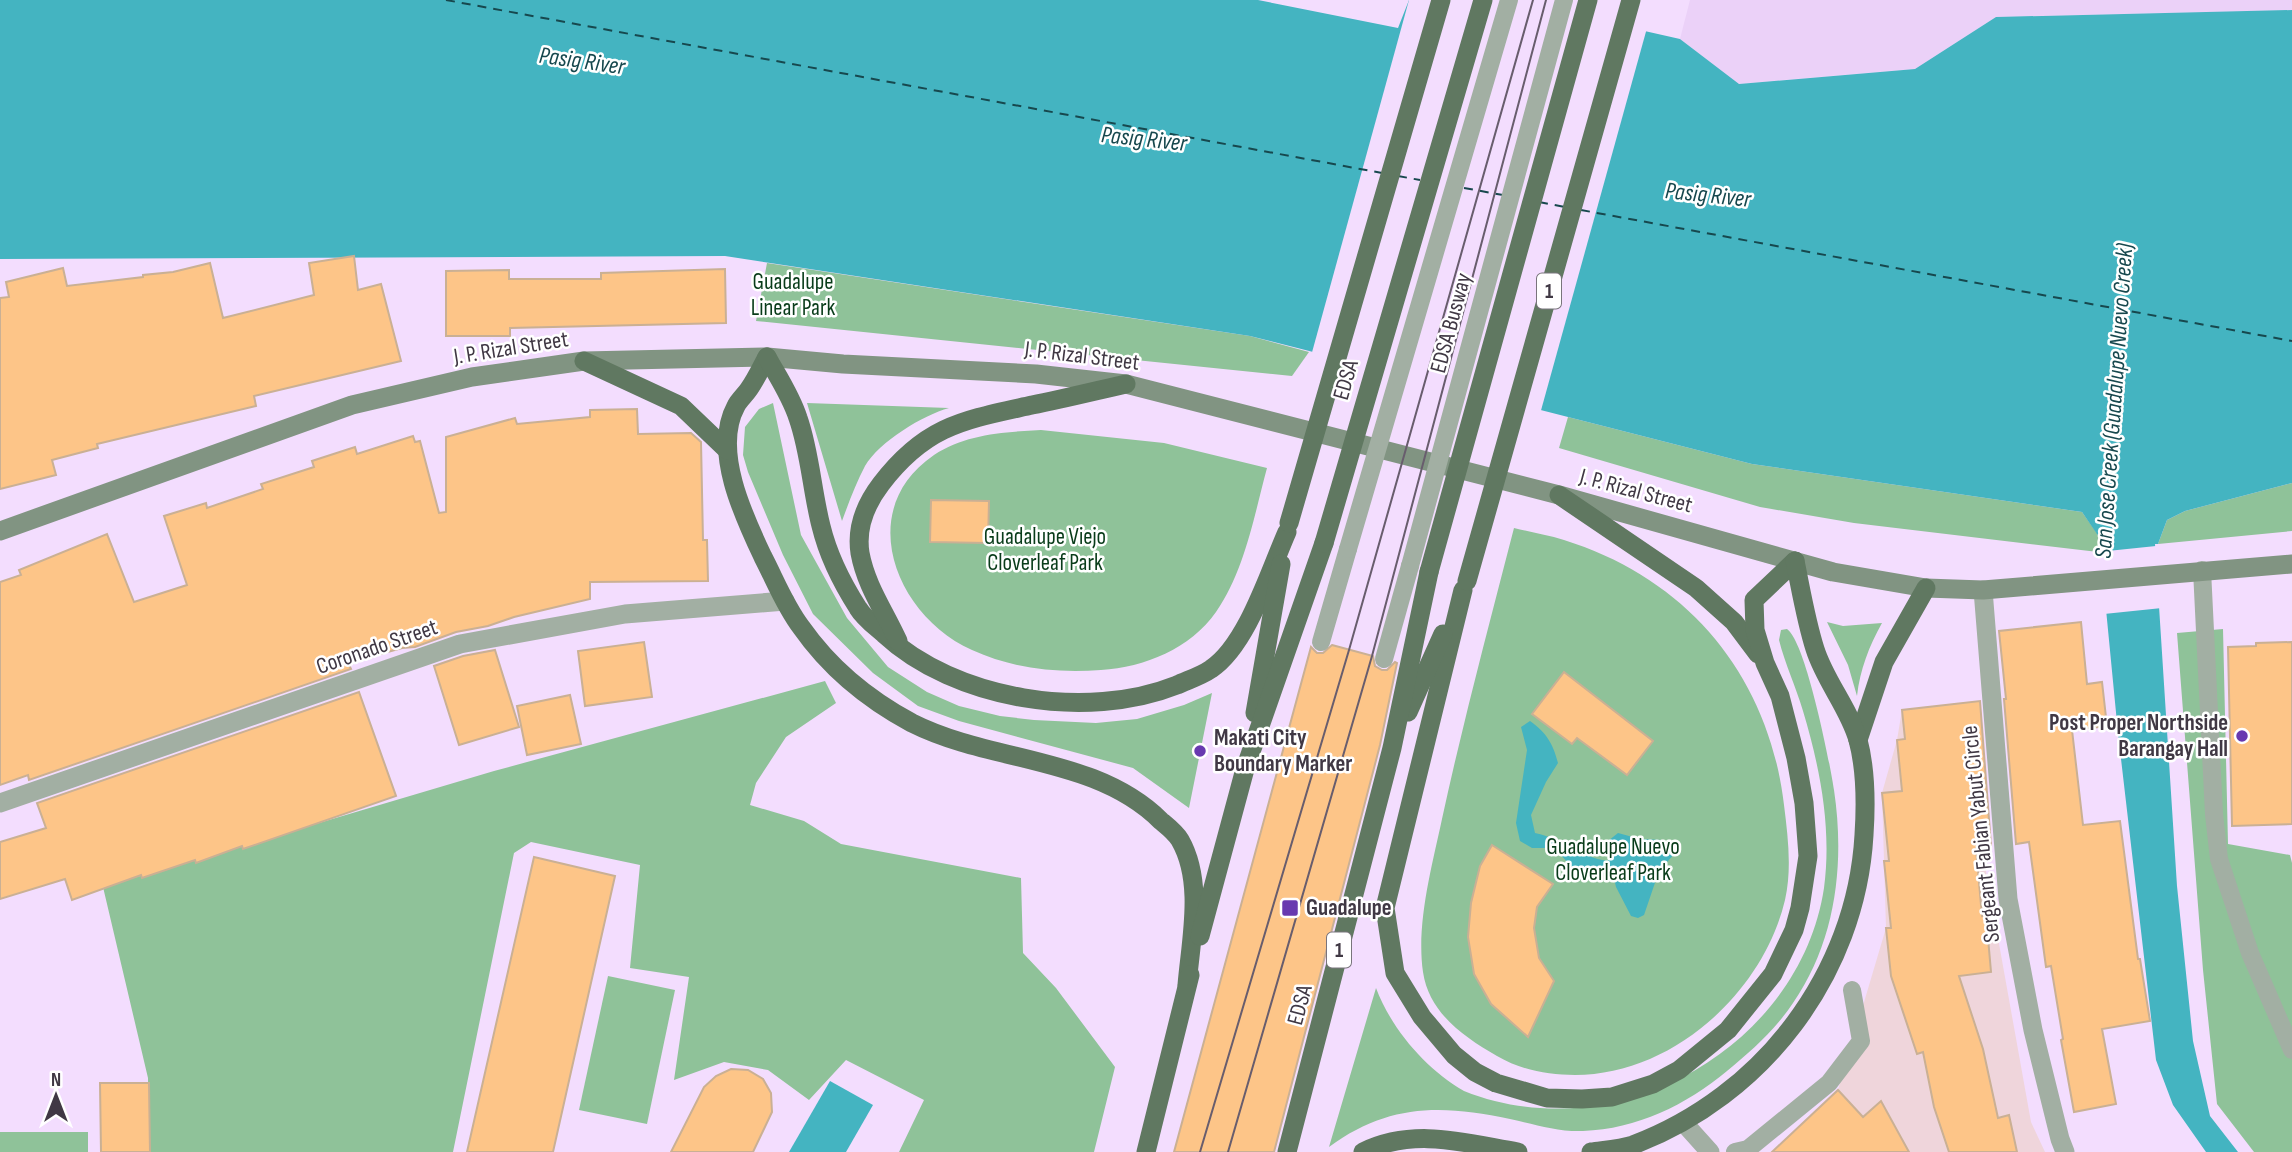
<svg xmlns="http://www.w3.org/2000/svg" width="2292" height="1152" font-family="'Sofia Sans Condensed',sans-serif">
  <style>
    .commercial { fill: #efd5db }
    .built { fill: #ebd1f8 }
    .green { fill: #8fc299 }
    .water { fill: #44b4c1 }
    .pier { fill: #f3ddfe }
    .lines { fill: none; stroke-linecap: round; stroke-linejoin: round }
    .ferry { stroke: #17484e; stroke-width: 2; stroke-dasharray: 9 7; stroke-linecap: butt }
    .building { fill: #fdc588; stroke: #cab094; stroke-width: 2 }
    .service { stroke: #a2afa3; stroke-width: 18 }
    .minor { stroke: #a2afa3; stroke-width: 19 }
    .tertiary { stroke: #a2afa3; stroke-width: 19 }
    .secondary { stroke: #819482; stroke-width: 19 }
    .trunk { stroke: #607861; stroke-width: 19 }
    .tram { stroke: #685d6d; stroke-width: 2 }
    .service-bridge { stroke: #a2afa3; stroke-width: 18 }
    .trunk-bridge { stroke: #607861; stroke-width: 19 }
    .poi-dot { fill: #6839b0; stroke: #fff; stroke-width: 2.5 }
    .labels { text-anchor: middle; dominant-baseline: central; stroke-width: 5; stroke-linejoin: round; paint-order: stroke }
    .shield { fill: #fff; stroke: #79747c; stroke-width: 2 }
    .shield-label { font-size: 21px; font-weight: bold; fill: #403844 }
    .park-label { font-size: 23px; fill: #093c1a; stroke: #fff }
    .street-label { font-size: 23px; fill: #403844; stroke: #fff }
    .poi-label { font-size: 23px; font-weight: bold; fill: #403844; stroke: #fff; text-anchor: start }
    .water-label { font-size: 24px; font-style: italic; fill: #17484e; stroke: #fff }
  </style>
  <rect width="100%" height="100%" fill="#f3ddfe"/>
  <polygon class="commercial" points="1956,704 2031,1122 2045,1152 1772,1152 1838,1090 1886,928 1882,793 1897,740 1902,710"/>
  <polygon class="built" points="1690,0 2292,0 2292,10 1996,17 1915,69 1738,84 1680,39"/>
  <g class="green">
    <polygon points="767,263 1250,336 1309,352 1292,376 756,321"/>
    <polygon points="773,403 801,535 847,618 888,667 927,692 959,706 1000,716 1034,720 1096,723 1137,719 1184,705 1212,693 1189,808 1133,768 959,721 918,706 873,673 813,614 783,555 748,472 743,455 745,427 759,409"/>
    <path d="M807 403 949 408C923 415 879 442 865 466 856 483 849 502 842 521Z"/>
    <polygon points="1568,417 1752,464 2082,512 2099,536 2098,552 1854,523 1760,507 1559,448"/>
    <path d="M1041 430 1164 443 1267 468C1254 516 1245 570 1216 612 1190 649 1145 667 1101 670 1056 673 1014 669 972 650 896 616 853 510 934 455 965 434 1004 432 1041 430Z"/>
    <polygon points="2292,483 2292,531 2158,544 2167,520 2185,511"/>
    <path d="M1514 528C1530 532 1547 535 1564 540 1689 579 1769 677 1784 805 1788 837 1792 869 1785 900 1763 993 1672 1075 1575 1075 1548 1075 1521 1070 1497 1056 1464 1037 1429 1013 1423 972 1416 924 1432 866 1442 819 1463 722 1489 625 1514 528Z"/>
    <path d="M1827 622 1843 626 1882 623C1869 646 1860 670 1857 696L1848 665Z"/>
    <path d="M1787 629C1806 642 1830 763 1834 790 1845 863 1836 941 1793 1003 1775 1030 1751 1051 1727 1071 1686 1105 1637 1129 1583 1131 1558 1132 1534 1124 1510 1119 1441 1104 1387 1104 1329 1147L1376 988C1392 1030 1426 1069 1464 1091 1616 1152 1800 1047 1824 888 1832 828 1820 768 1803 711 1796 687 1785 664 1779 640L1781 630Z"/>
    <polygon points="2223,629 2228,844 2290,855 2292,863 2292,1152 2254,1152 2217,1104 2203,970 2177,633"/>
    <polygon points="825,681 836,703 786,737 756,783 750,805 804,821 841,844 1021,878 1023,953 1056,988 1115,1067 1094,1152 899,1152 924,1100 846,1060 809,1100 768,1070 724,1062 674,1080 689,977 630,968 640,865 531,842 514,853 453,1152 149,1152 148,1078 103,887 494,771"/>
    <polygon points="608,976 675,990 647,1124 579,1110"/>
    <rect x="0" y="1132" width="88" height="20"/>
  </g>
  <g class="water">
    <polygon points="0,0 1258,0 1398,28 1409,0 1507,0 1680,39 1739,84 1915,69 1996,17 2292,10 2292,483 2185,511 2167,520 2158,544 2155,544 2177,886 2193,1041 2210,1116 2238,1152 2206,1152 2173,1105 2156,1060 2118,733 2099,537 2082,512 1752,464 1250,336 725,256 0,259"/>
    <path d="M1530 721C1547 733 1553 744 1558 763L1546 782 1531 815 1535 833C1564 839 1579 857 1608 861V841L1618 833 1640 839 1662 840 1676 852 1659 871 1644 915 1638 918 1631 916 1616 887 1613 874C1579 873 1577 875 1555 848H1532L1520 841 1516 823 1527 750 1521 727Z"/>
    <polygon points="830,1081 873,1105 846,1152 789,1152"/>
  </g>
  <g class="pier">
    <polygon points="1409,0 1523,0 1647,28 1540,414 1311,356"/>
    <polygon points="2156,546 2162,608 2104,614 2098,552"/>
  </g>
  <g class="lines">
    <g class="ferry">
      <polyline points="446,0 1382,173"/>
      <polyline points="1398,176 1420,180"/>
      <polyline points="1464,188 1503,195"/>
      <polyline points="1539,202 1565,207"/>
      <polyline points="1581,210 2292,341"/>
    </g>
  </g>
  <g class="building">
    <polygon points="354,256 358,290 381,284 401,361 254,396 256,406 97,444 98,448 52,460 56,475 0,489 0,298 9,297 6,282 63,268 67,286 143,277 143,275 173,272 210,263 223,318 314,295 309,263"/>
    <polygon points="725,269 726,323 510,328 510,336 446,336 446,271 509,270 509,279 601,279 601,273"/>
    <polygon points="637,409 638,434 691,433 701,442 703,540 707,540 708,581 590,582 590,599 514,617 488,626 456,632 415,647 402,648 348,663 351,669 29,780 28,775 0,785 0,582 21,575 19,570 107,534 134,602 187,585 164,516 206,503 207,508 263,489 261,484 314,467 312,461 355,447 357,454 413,436 415,442 420,441 439,513 446,512 446,437 515,418 517,424 590,417 590,410"/>
    <polygon points="931,500 989,501 988,543 930,542"/>
    <polygon points="2081,622 2087,684 2102,682 2107,726 2072,730 2083,825 2120,821 2138,959 2140,959 2150,1021 2102,1029 2116,1104 2074,1112 2061,1040 2063,1039 2051,966 2046,967 2029,842 2016,844 2004,699 2006,699 1999,631"/>
    <polygon points="644,642 652,697 585,706 578,651"/>
    <polygon points="2292,642 2292,824 2232,826 2228,647 2256,646 2256,643"/>
    <polygon points="1332,645 1373,656 1375,666 1382,670 1387,670 1395,662 1397,663 1380,745 1274,1152 1174,1152 1311,647 1317,653 1323,653"/>
    <polygon points="495,650 519,727 459,745 434,666 463,656"/>
    <polygon points="1564,672 1653,741 1627,775 1577,738 1572,744 1532,714"/>
    <polygon points="359,692 396,796 243,849 242,846 196,863 195,860 142,878 141,875 72,900 65,879 0,899 0,842 46,828 37,803"/>
    <polygon points="570,695 581,744 527,755 517,706"/>
    <polygon points="1980,701 1991,846 1976,848 1982,916 1986,915 1991,972 1959,976 1983,1049 1998,1118 2009,1115 2017,1152 1949,1152 1934,1107 1923,1052 1917,1054 1891,976 1886,928 1891,928 1884,861 1889,861 1882,793 1902,791 1897,740 1905,739 1902,710"/>
    <polygon points="1492,845 1553,884 1537,907 1534,928 1539,958 1554,981 1528,1037 1491,1004 1474,974 1468,937 1471,903 1480,866"/>
    <polygon points="534,857 615,876 553,1152 467,1152"/>
    <polygon points="731,1069 748,1070 763,1079 771,1093 772,1112 753,1152 671,1152 704,1087 716,1076"/>
    <polygon points="100,1083 149,1083 150,1152 101,1152"/>
    <polygon points="1838,1090 1863,1117 1881,1101 1909,1152 1772,1152"/>
  </g>
  <g class="lines">
    <g class="service">
      <polyline points="2202,570 2214,814 2219,859 2250,953 2292,1050"/>
      <polyline points="1321,642 1348,549"/>
      <polyline points="1384,659 1410,566"/>
      <polyline points="1735,1152 1748,1149 1829,1083 1861,1041 1852,990"/>
    </g>
    <g class="minor">
      <polyline points="0,803 460,644 625,614 785,601"/>
      <polyline points="1683,1122 1710,1152"/>
    </g>
    <polyline class="tertiary" points="1983,590 2008,899 2033,1030 2060,1139 2065,1152"/>
    <polyline class="secondary" points="0,531 352,405 472,377 584,361 767,357 843,364 1036,374 1126,384 1559,495 1833,572 1926,588 1983,590 2292,564"/>
    <g class="trunk">
      <path d="M767 357C761 368 756 379 749 389 745 395 739 400 736 406 712 450 744 517 763 557 775 580 785 606 801 627 829 667 869 700 912 723 991 763 1096 756 1161 821 1167 826 1175 832 1180 840 1204 882 1191 938 1187 985"/>
      <path d="M767 357C778 377 791 396 798 418 810 452 812 491 821 526 828 555 842 583 858 608 864 618 875 626 884 634 955 700 1087 721 1177 685 1188 680 1201 676 1211 669 1247 645 1269 573 1287 532"/>
      <polyline points="584,361 681,406 727,450"/>
      <polyline points="1559,495 1696,588 1734,622 1758,654"/>
      <polyline points="1463,590 1385,908 1395,973 1422,1017 1454,1055 1475,1072 1496,1083 1547,1098 1582,1099 1612,1097 1653,1084 1679,1070 1728,1030 1773,974 1794,930 1800,908 1808,856 1804,803 1796,758 1780,696 1765,663 1755,630 1754,600 1795,561"/>
      <path d="M898 641C885 612 866 586 860 553 856 527 865 505 881 484 926 425 964 420 1032 405 1063 399 1095 391 1126 384"/>
      <polyline points="1408,712 1443,634"/>
      <polyline points="1255,713 1281,564"/>
      <polyline points="1858,740 1884,662 1926,588"/>
      <polyline points="1200,936 1245,769 1324,543"/>
      <polyline points="1146,1152 1190,975"/>
      <polyline points="1287,1152 1392,748 1429,572"/>
      <path d="M1363 1152C1414 1127 1465 1143 1518 1152"/>
      <path d="M1591 1152C1605 1150 1620 1149 1633 1145 1763 1096 1856 974 1864 835 1866 805 1866 770 1858 740 1849 708 1825 681 1815 649 1806 621 1801 590 1795 561"/>
    </g>
    <g class="tram">
      <polyline points="1200,1152 1349,650 1533,0"/>
      <polyline points="1228,1152 1372,656 1546,0"/>
    </g>
    <g class="service-bridge">
      <polyline points="1348,549 1509,0"/>
      <polyline points="1410,566 1564,0"/>
    </g>
    <g class="trunk-bridge">
      <polyline points="1289,523 1441,0"/>
      <polyline points="1324,543 1483,0"/>
      <polyline points="1429,572 1588,0"/>
      <polyline points="1467,581 1631,0"/>
    </g>
  </g>
  <g class="poi-dot">
    <circle cx="2242" cy="736" r="7"/>
    <circle cx="1200" cy="751" r="7"/>
    <rect x="1281" y="899" width="18" height="18" rx="3.5"/>
  </g>
  <g class="labels">
    <g class="shield">
      <rect x="1537" y="273.5" width="24" height="35" rx="5"/>
      <rect x="1327" y="932.5" width="24" height="35" rx="5"/>
    </g>
    <g class="shield-label">
      <text x="1549" y="291">1</text>
      <text x="1339" y="950">1</text>
    </g>
    <g class="park-label">
      <text x="793" y="282">Guadalupe<tspan x="793" dy="26">Linear Park</tspan></text>
      <text x="1045" y="537">Guadalupe Viejo<tspan x="1045" dy="26">Cloverleaf Park</tspan></text>
      <text x="1613" y="847">Guadalupe Nuevo<tspan x="1613" dy="26">Cloverleaf Park</tspan></text>
    </g>
    <g class="street-label">
      <text transform="translate(1451 323) rotate(-75)">EDSA Busway</text>
      <text transform="translate(511 348) rotate(-9)">J. P. Rizal Street</text>
      <text transform="translate(1082 356) rotate(7)">J. P. Rizal Street</text>
      <text transform="translate(1346 380) rotate(-74)">EDSA</text>
      <text transform="translate(1636 491) rotate(15)">J. P. Rizal Street</text>
      <text transform="translate(377 647) rotate(-19)">Coronado Street</text>
      <text transform="translate(1981 834) rotate(-96)">Sergeant Fabian Yabut Circle</text>
      <text transform="translate(1300 1005) rotate(-75)">EDSA</text>
    </g>
    <g class="poi-label">
      <text x="2228" y="723" text-anchor="end">Post Proper Northside<tspan x="2228" dy="26">Barangay Hall</tspan></text>
      <text x="1214" y="738">Makati City<tspan x="1214" dy="26">Boundary Marker</tspan></text>
      <text x="1306" y="908">Guadalupe</text>
    </g>
    <g class="water-label">
      <text transform="translate(582 61) rotate(8)">Pasig River</text>
      <text transform="translate(1144 139) rotate(6)">Pasig River</text>
      <text transform="translate(1708 195) rotate(6)">Pasig River</text>
      <text transform="translate(2114 401) rotate(-86)">San Jose Creek (Guadalupe Nuevo Creek)</text>
    </g>
  </g>
  <g transform="translate(56 1096)" stroke="#ffffff" stroke-width="5" paint-order="stroke">
  <path d="M0-5L12 26L0 18L-12 26Z" fill="#403844"/>
  <text y="-10" font-size="19" font-weight="bold" text-anchor="middle" fill="#403844">N</text>
  </g>
</svg>
